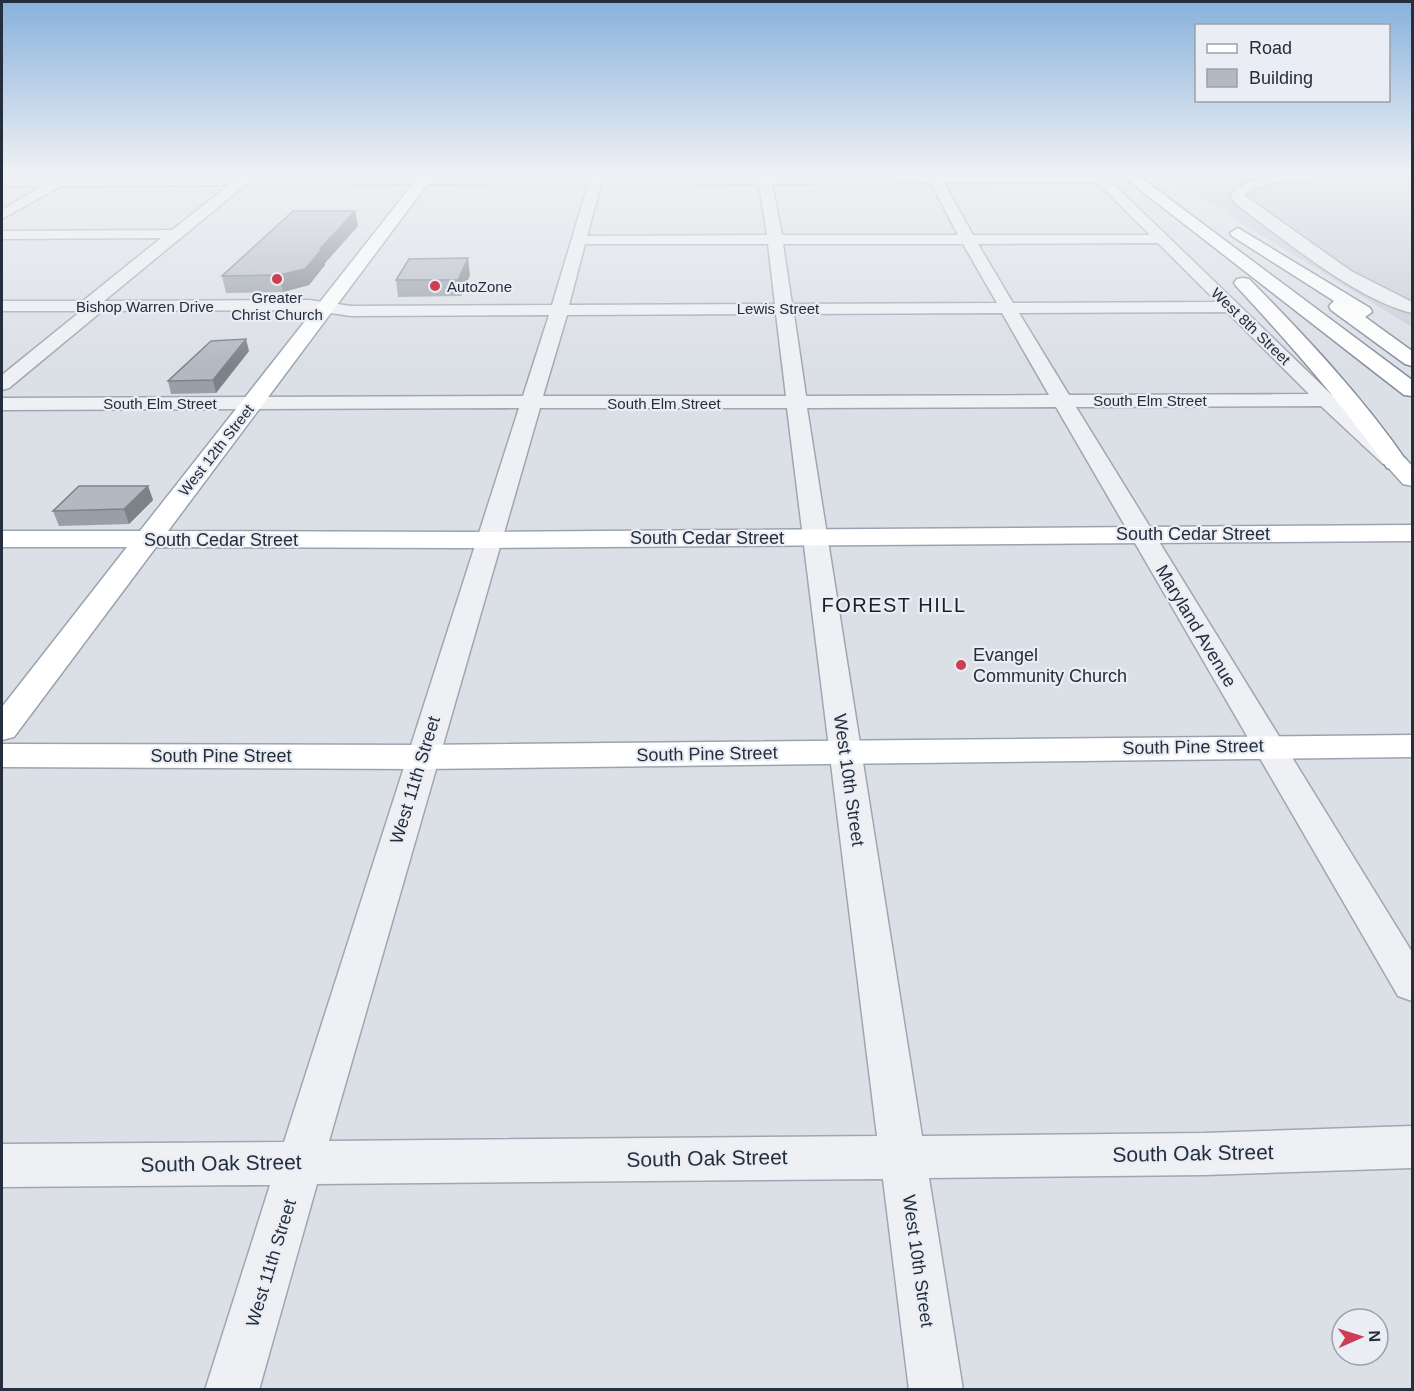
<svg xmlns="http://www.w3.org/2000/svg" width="1414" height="1391" font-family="Helvetica,sans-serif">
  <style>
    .built { fill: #c9ced8 }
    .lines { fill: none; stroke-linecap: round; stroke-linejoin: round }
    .minor-casing { stroke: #a1a6b0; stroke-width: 3 }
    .major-casing { stroke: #9aa4b1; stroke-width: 3 }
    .highway-casing { stroke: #838d9c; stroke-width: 3 }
    .minor { fill: #eef0f4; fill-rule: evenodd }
    .major { fill: #fff; fill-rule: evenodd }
    .highway { fill: #fff; fill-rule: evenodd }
    .wall { fill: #999fa8 }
    .shaded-wall { fill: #7d8288 }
    .building { fill: #b2b9c3; stroke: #7d8288; stroke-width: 1.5 }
    .poi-dot { fill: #ce3d53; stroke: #eaeef4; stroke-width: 2 }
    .labels { text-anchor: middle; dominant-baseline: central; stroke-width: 4.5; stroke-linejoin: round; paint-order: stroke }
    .far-poi-label { font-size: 15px; fill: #252e3c; stroke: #eaeef4; text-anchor: start }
    .far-street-label { font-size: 15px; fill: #252e3c; stroke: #eaeef4 }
    .street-label { font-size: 18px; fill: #252e3c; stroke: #eaeef4 }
    .poi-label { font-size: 18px; fill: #252e3c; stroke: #eaeef4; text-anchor: start }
    .neighbourhood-label { font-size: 20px; letter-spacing: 1.5px; fill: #181f2c; stroke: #eaeef4 }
    .near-street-label { font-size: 21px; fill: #252e3c; stroke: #eaeef4 }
  </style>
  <rect width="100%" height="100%" fill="#dbdfe6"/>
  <polygon class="built" points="1162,171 1412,171 1412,327 1232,217"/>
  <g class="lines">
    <defs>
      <g id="minor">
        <path d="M592 171H604L603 177 758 176 757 171H769L770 176 927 175 925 171H937L939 175 1089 174 1087 171H1100L1333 396 1399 454 1402 459 1399 464H1383L1321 406 1076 407 1412 952V1001L1398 996 1056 407 807 408 922 1136 1204 1133 1412 1126V1168L1204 1175 929 1178 963 1390H909L883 1179 317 1184 259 1390H205L270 1185 2 1187V1144L284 1142 519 408 2 410V398L523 396 549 315 351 316 309 310 102 311 9 388 2 390V375L81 311H2V301H83L161 238 2 239V231L172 230 229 185 61 186 2 219V210L42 186H2V178L238 177 245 174 251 177H590ZM1097 182 1150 235H973L944 183ZM931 183 958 235H782L772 184ZM418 184 588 185 552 305 351 306 309 300 104 301 245 185ZM759 184 767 235 587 236 601 185ZM1158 243 1217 302 1013 303 978 244ZM585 244H768L775 304 569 305ZM783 244H963L997 303 792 304ZM1227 312 1309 394 1069 395 1019 313ZM1002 313 1049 395 806 396 794 314ZM776 314 786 396H543L567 315ZM540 408H787L877 1136 329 1141Z"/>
        <path d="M1412 171V176C1373 181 1270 170 1244 195L1351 271 1412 302V313C1355 299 1285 240 1237 205L1230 195C1256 163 1372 171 1412 171Z"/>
      </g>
      <g id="major">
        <polygon points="423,171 437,171 168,531 463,532 1412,525 1412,541 463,548 156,547 14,737 2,740 2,707 127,547 2,547 2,531 140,531"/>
        <polygon points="1396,456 1405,458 1412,466 1412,486 1403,484 1384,463 1387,458"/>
        <polygon points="1412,735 1412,757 421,769 2,767 2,744 421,745"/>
      </g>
      <g id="highway">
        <polygon points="1116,171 1132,171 1412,380 1412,396 1404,395"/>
        <polygon points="1238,228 1370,308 1372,312 1365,317 1412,351 1412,366 1405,364 1331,310 1329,306 1334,301 1232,236 1230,233"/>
        <path d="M1243 278 1249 279C1306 337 1362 396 1408 463L1405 468 1396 470 1387 468C1342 403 1291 345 1237 287L1234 283 1237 279Z"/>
      </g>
    </defs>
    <use href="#minor" class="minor-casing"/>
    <use href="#major" class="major-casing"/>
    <use href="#highway" class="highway-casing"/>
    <use href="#minor" class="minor"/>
    <use href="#major" class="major"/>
    <use href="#highway" class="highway"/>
  </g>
  <g class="wall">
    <polygon points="355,211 358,226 325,263 325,265 309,285 283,292 226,293 222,276"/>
    <polygon points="470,275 461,296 398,297 396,280"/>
    <polygon points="249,351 216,393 171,394 168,381"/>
    <polygon points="148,486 153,500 129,524 59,526 53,511"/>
  </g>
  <g class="shaded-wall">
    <polygon points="355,211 358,226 325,263 325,265 309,285 283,292 279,275 320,249"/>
    <polygon points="468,258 470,275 461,296 458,280"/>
    <polygon points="246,339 249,351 216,393 213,380"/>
    <polygon points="148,486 153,500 129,524 124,509"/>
  </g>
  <g class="building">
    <polygon points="293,211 355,211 320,249 322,249 305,269 279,275 222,276"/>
    <polygon points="468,258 458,280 396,280 409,259"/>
    <polygon points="246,339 213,380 168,381 211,341"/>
    <polygon points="79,486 148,486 124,509 53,511"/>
  </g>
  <linearGradient id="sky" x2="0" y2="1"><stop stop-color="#87b1db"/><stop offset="0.47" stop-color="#eff1f4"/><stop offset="1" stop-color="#eff1f4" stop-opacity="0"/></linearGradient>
  <rect width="1414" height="366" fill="url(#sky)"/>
  <g class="poi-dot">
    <circle cx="277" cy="279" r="6"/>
    <circle cx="435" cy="286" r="6"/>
    <circle cx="961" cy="665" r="6"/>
  </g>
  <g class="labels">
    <g class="far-poi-label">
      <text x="447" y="286">AutoZone</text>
      <text x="277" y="297" text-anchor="middle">Greater<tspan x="277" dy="17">Christ Church</tspan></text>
    </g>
    <g class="far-street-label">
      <text x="145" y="306">Bishop Warren Drive</text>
      <text x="778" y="308">Lewis Street</text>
      <text transform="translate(1251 326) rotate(44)">West 8th Street</text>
      <text x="1150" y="400">South Elm Street</text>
      <text x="160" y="403">South Elm Street</text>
      <text x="664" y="403">South Elm Street</text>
      <text transform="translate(216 450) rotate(-52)">West 12th Street</text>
    </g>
    <g class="street-label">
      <text x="1193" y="534">South Cedar Street</text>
      <text x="707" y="538">South Cedar Street</text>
      <text x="221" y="540">South Cedar Street</text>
      <text transform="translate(1196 626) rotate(59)">Maryland Avenue</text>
      <text transform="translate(1193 747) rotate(-1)">South Pine Street</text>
      <text transform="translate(707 754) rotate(-1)">South Pine Street</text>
      <text x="221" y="756">South Pine Street</text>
      <text transform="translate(415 780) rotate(-73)">West 11th Street</text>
      <text transform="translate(849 780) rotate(82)">West 10th Street</text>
      <text transform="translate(918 1261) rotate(82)">West 10th Street</text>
      <text transform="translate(271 1263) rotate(-73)">West 11th Street</text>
    </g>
    <g class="poi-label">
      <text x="973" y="655">Evangel<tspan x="973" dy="21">Community Church</tspan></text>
    </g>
    <g class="neighbourhood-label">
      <text x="894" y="605">FOREST HILL</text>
    </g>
    <g class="near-street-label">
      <text transform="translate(1193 1153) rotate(-1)">South Oak Street</text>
      <text transform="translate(707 1158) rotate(-1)">South Oak Street</text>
      <text transform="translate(221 1163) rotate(-1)">South Oak Street</text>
    </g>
  </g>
  <rect width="1414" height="1391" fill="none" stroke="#252e3c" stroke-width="6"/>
  <rect x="1195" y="24" width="195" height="78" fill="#eaeef4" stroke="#9ba1aa" stroke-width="1.5"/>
  <rect x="1207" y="44" width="30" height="9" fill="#ffffff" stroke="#9ba1aa" stroke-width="1.5"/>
  <text x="1249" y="54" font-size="18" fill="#252e3c">Road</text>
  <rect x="1207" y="69" width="30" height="18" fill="#b2b9c3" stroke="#9ba1aa" stroke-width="1.5"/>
  <text x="1249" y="84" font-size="18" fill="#252e3c">Building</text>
  <g transform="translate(1360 1337) rotate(87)"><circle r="28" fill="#eaeef4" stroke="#9ba1aa" stroke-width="1.5"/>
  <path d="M0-4.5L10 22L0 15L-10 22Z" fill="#ce3d53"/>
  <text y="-9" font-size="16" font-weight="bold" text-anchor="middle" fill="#252e3c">N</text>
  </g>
</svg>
